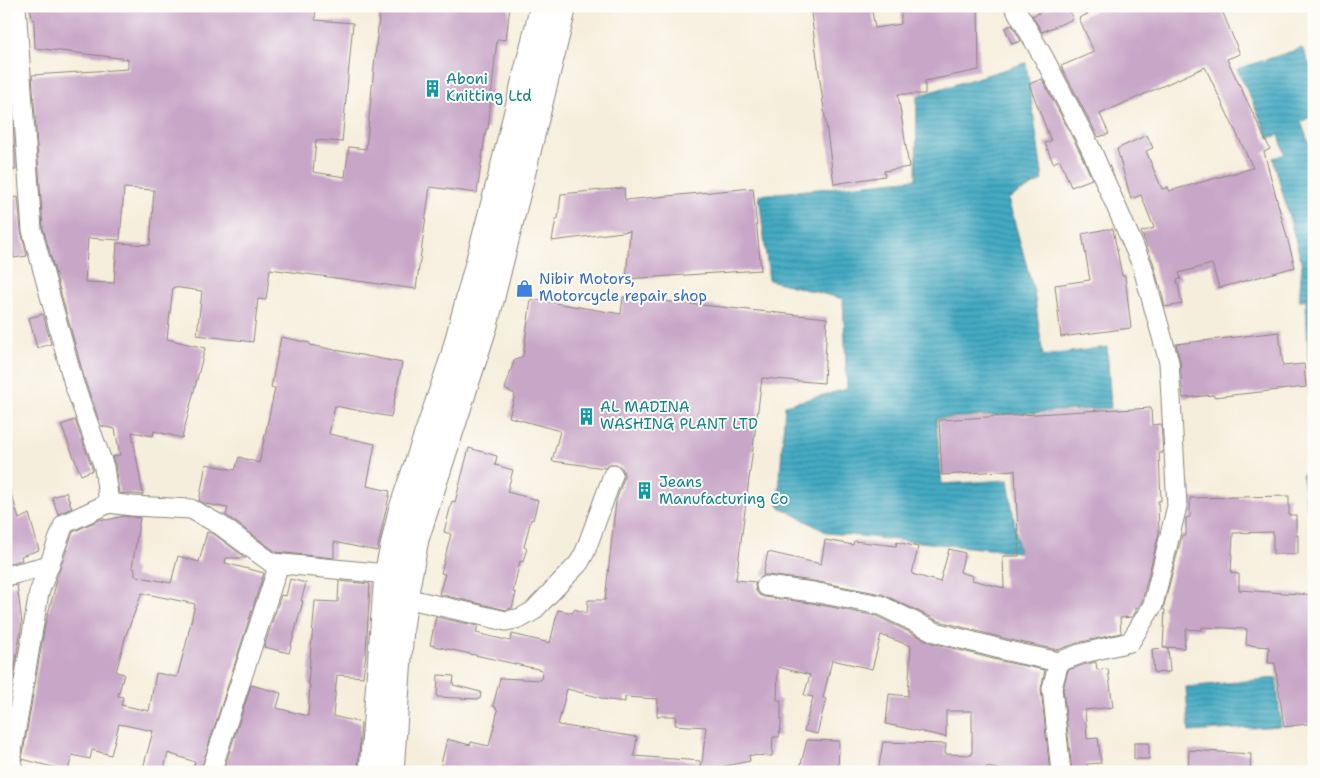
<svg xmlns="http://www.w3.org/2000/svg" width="1320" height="778" font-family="'Shantell Sans',sans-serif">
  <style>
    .water { fill: url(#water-rules); stroke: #306370 }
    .building { fill: #c8a6c7; fill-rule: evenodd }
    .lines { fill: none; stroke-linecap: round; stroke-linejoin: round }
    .minor-casing { stroke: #89857c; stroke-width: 21 }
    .major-casing { stroke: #89857c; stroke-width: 27 }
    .minor { stroke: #fff; stroke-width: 19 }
    .major { stroke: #fff; stroke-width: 25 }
    .labels { text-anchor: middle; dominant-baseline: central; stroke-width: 4; stroke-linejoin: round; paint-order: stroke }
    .culture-label { font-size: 15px; fill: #0d838f; stroke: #fdfcf7; text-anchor: start }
    .shop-label { font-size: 15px; fill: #366cbe; stroke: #fdfcf7; text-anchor: start }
  </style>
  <defs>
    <pattern id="water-rules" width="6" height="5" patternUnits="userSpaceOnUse" patternTransform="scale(1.25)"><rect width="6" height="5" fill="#44aac3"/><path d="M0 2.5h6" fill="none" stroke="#388a9e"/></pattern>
  </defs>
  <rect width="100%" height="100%" fill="#fdfcf7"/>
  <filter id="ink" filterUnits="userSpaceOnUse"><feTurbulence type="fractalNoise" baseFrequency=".02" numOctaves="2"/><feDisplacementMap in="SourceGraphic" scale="10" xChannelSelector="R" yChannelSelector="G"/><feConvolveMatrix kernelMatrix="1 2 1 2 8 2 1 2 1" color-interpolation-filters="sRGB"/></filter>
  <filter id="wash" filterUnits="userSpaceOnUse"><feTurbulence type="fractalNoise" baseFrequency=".0096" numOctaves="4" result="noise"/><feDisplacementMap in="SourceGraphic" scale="20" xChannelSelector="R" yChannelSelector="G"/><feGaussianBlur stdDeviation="1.12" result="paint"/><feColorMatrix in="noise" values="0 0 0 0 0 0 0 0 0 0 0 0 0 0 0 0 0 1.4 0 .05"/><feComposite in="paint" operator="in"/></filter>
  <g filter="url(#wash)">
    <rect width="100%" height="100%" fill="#f6eedc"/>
    <g class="water">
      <polygon points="1302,48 1314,74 1314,115 1301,122 1314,157 1314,418 1310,419 1306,299 1299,301 1302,264 1273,158 1285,154 1279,135 1269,138 1237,69"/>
      <polygon points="1026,63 1043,180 1008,199 1034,292 1043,356 1107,347 1111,408 936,419 942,484 1008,480 1019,552 828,533 778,506 785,405 847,389 843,299 769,280 759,195 916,179 917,96"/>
      <polygon points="1314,472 1314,508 1307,509 1302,474"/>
      <polygon points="1276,678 1281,726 1189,732 1186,687"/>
    </g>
    <g id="blocks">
      <g class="building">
        <path d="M30 6H316L315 20 353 23 342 142 316 140 313 172 345 177 349 147 366 149 380 6H510L506 40 497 39 488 129H486L477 193 430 187 416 289 270 269 266 300 258 299 253 342 197 335 202 291 173 287 167 339 205 348 182 438 154 431 153 436 132 432 143 495 119 493 115 465 112 457 120 455 115 429 101 426 85 381 43 228 32 75 128 69V59L35 48 34 20 32 19ZM124 188 154 190 150 245 117 243 114 283 85 282 88 238 120 240Z"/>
        <polygon points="810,6 871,6 875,28 901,24 901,6 978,6 979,70 925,81 925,94 898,94 909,167 884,171 885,176 834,184"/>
        <polygon points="1054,6 1068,6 1073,19 1042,32 1032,16"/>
        <polygon points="1105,6 1220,6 1240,54 1227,59 1270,149 1264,152 1295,267 1219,288 1212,264 1179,273 1181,279 1177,280 1182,304 1165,307 1160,285 1159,285 1153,262 1141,232 1154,228 1141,195 1131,199 1117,149 1147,135 1153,148 1146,151 1162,189 1168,187 1169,191 1253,168 1205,67 1100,114 1109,134 1098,137 1061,66 1094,52 1079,18"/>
        <polygon points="1012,25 1021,41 1012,44 1005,28"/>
        <polygon points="6,76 10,76 16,170 6,170"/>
        <polygon points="1042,79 1080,152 1092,179 1071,187 1060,160 1053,163 1045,143 1051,141 1029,84"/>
        <polygon points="624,188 625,200 753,188 761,270 626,279 630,231 552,241 556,219 558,219 561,194"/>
        <polygon points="18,197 21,231 27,256 14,258 6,199"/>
        <polygon points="1107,229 1113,229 1122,276 1125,276 1131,328 1061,337 1055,285 1090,280 1082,234"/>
        <polygon points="623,297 827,318 824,383 762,378 736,580 756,582 755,585 756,591 759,595 764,597 811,603 876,616 932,643 1005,662 1045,670 1041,689 1050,772 1014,772 986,767 985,772 878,772 883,742 946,744 945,754 972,755 972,711 946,711 946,737 886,724 889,694 908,696 911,646 881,635 872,669 832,660 823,698 826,699 817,734 804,731 813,697 804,695 810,675 778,667 777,700 781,700 781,725 779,737 773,737 772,756 749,755 750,761 701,771 706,727 675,725 676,716 657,716 658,699 625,697 625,702 602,699 602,698 567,689 558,725 637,737 634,756 700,761 700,772 439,772 447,739 470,745 471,742 489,746 498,710 496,709 496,707 493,706 500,678 541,680 542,670 430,645 436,617 478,626 476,633 510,641 512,634 550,643 558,610 573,613 574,609 587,613 588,600 605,600 616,501 624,478 624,474 622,468 616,464 611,464 605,468 552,461 560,431 509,417 515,394 505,389 514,361 523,356 531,299 621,314"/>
        <polygon points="43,314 51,344 37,348 29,318"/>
        <polygon points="1279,332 1283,366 1304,364 1306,387 1214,397 1213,395 1183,398 1180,361 1176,344"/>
        <polygon points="281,337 310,343 310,345 402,363 391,417 335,406 329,434 375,444 367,486 390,491 377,551 334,542 334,558 276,552 226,515 228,508 206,504 199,501 206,464 235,470 239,457 259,463 275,388 271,387"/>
        <polygon points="1151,408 1152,425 1161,424 1163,453 1159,453 1161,501 1158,501 1159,533 1142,601 1138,608 1136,608 1136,611 1132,617 1120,618 1121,633 1077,643 1058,650 1011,640 939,621 882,594 814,581 767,575 763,575 768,552 821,564 825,540 853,545 854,541 896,546 897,542 918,547 912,574 940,582 949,549 965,553 960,572 973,576 972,580 1004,588 1003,556 1019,556 1015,470 942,475 939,420 1118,409 1118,410"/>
        <polygon points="75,420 93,470 81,475 61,425"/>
        <polygon points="469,448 497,456 495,465 513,470 507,492 538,500 533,520 531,519 524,547 527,548 523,562 520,561 513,592 516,593 512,608 506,610 439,594 445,574 441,573 451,534 444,532 452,501 455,502"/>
        <polygon points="6,490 10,490 19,519 29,514 39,550 21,556 22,560 6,564"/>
        <polygon points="66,492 72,508 58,514 52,497"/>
        <polygon points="1289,496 1289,515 1296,515 1296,535 1298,535 1298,554 1273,554 1273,532 1233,533 1231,573 1239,574 1239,590 1314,595 1314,622 1312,622 1314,723 1284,727 1275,663 1268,663 1269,647 1246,645 1247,629 1202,627 1202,630 1186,629 1184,648 1163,647 1165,610 1163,609 1182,535 1186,535 1186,518 1190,517 1190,498"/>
        <path d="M124 516 140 518 132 567 135 569V576L171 583 178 556 199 562 207 532 214 534 246 558H226L225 563 264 573 200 772H192L195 762 168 753 163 772H142L153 731 119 724 111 755 92 750 90 759 72 755 68 771 22 759 45 625 57 580H56L73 532 101 519 107 520ZM142 593 195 604 186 644 177 677 156 673 149 711 121 705 123 697 118 696 124 674 116 672 126 635Z"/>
        <polygon points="290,579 306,583 301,601 303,601 289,653 264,647 281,595 286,596"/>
        <polygon points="339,581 370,584 366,653 363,677 337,675 333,716 361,723 358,772 283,772 267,768 266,772 223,772 251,685 281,693 277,708 308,716 310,684 308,684 315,601 338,602"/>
        <polygon points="17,585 22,623 6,719 6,587"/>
        <polygon points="1168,648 1170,672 1154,673 1152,649"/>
        <polygon points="1096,662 1097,670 1108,669 1113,707 1085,710 1087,739 1098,738 1101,763 1087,764 1087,772 1072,772 1063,689 1068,670 1083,665"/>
        <polygon points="438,675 454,676 453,685 481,692 480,699 437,697"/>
        <polygon points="807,740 839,741 838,772 799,772"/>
        <rect x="1134" y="743" width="15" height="16"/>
        <polygon points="1189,750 1251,754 1250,772 1188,768"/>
      </g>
    </g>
  </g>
  <g filter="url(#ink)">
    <use href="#blocks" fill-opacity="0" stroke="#89857c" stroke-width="1"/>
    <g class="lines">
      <defs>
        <g id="minor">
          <polyline points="1014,6 1045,60 1090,147 1142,265 1169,362 1177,506 1153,605 1130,642 1080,654 1059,662 1052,688 1061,772"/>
          <polyline points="109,503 132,506 191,509 220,525 272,563 387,574"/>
          <polyline points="6,576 50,565"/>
          <polyline points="766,586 813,592 880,605 935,632 1008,651 1059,662"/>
          <polyline points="405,598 506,621 521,618 533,611 579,563 585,552 613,475"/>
          <polyline points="13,772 11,758 39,593 64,524 109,503 104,467 74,384 32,230 16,6"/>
          <polyline points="211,772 279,564"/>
        </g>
        <g id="major">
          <polyline points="372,772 387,574 401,511 453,358 502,172 543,6"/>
          <polyline points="391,772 401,628 405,598 416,539 485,325 564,6"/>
        </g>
      </defs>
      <use href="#minor" class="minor-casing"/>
      <use href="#major" class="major-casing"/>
      <use href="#minor" class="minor"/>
      <use href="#major" class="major"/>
    </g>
  </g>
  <defs>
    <symbol id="building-bare" viewBox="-9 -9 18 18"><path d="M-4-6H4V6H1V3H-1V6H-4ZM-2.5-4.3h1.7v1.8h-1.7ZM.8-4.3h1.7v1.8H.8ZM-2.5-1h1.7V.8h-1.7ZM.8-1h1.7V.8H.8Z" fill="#0f9aa8" stroke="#fdfcf7" stroke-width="2.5" paint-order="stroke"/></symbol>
    <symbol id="shop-bare" viewBox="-9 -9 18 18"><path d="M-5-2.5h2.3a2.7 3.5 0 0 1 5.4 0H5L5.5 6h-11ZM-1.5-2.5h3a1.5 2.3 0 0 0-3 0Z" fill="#3f7fe0" stroke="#fdfcf7" stroke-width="2.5" paint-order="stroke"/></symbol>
  </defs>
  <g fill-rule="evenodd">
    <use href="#building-bare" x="420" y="76" width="25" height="25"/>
    <use href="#shop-bare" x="512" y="276" width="25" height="25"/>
    <use href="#building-bare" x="574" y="404" width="25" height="25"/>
    <use href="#building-bare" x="632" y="478" width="25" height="25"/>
  </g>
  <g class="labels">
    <g class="culture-label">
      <text x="446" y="79">Aboni<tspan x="446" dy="17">Knitting Ltd</tspan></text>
      <text x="600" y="407">AL MADINA<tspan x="600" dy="17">WASHING PLANT LTD</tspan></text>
      <text x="659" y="482">Jeans<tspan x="659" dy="17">Manufacturing Co</tspan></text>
    </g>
    <g class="shop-label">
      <text x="539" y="279">Nibir Motors,<tspan x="539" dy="17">Motorcycle repair shop</tspan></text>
    </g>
  </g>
  <rect width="1320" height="778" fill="none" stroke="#fdfcf7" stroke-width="25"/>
</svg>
